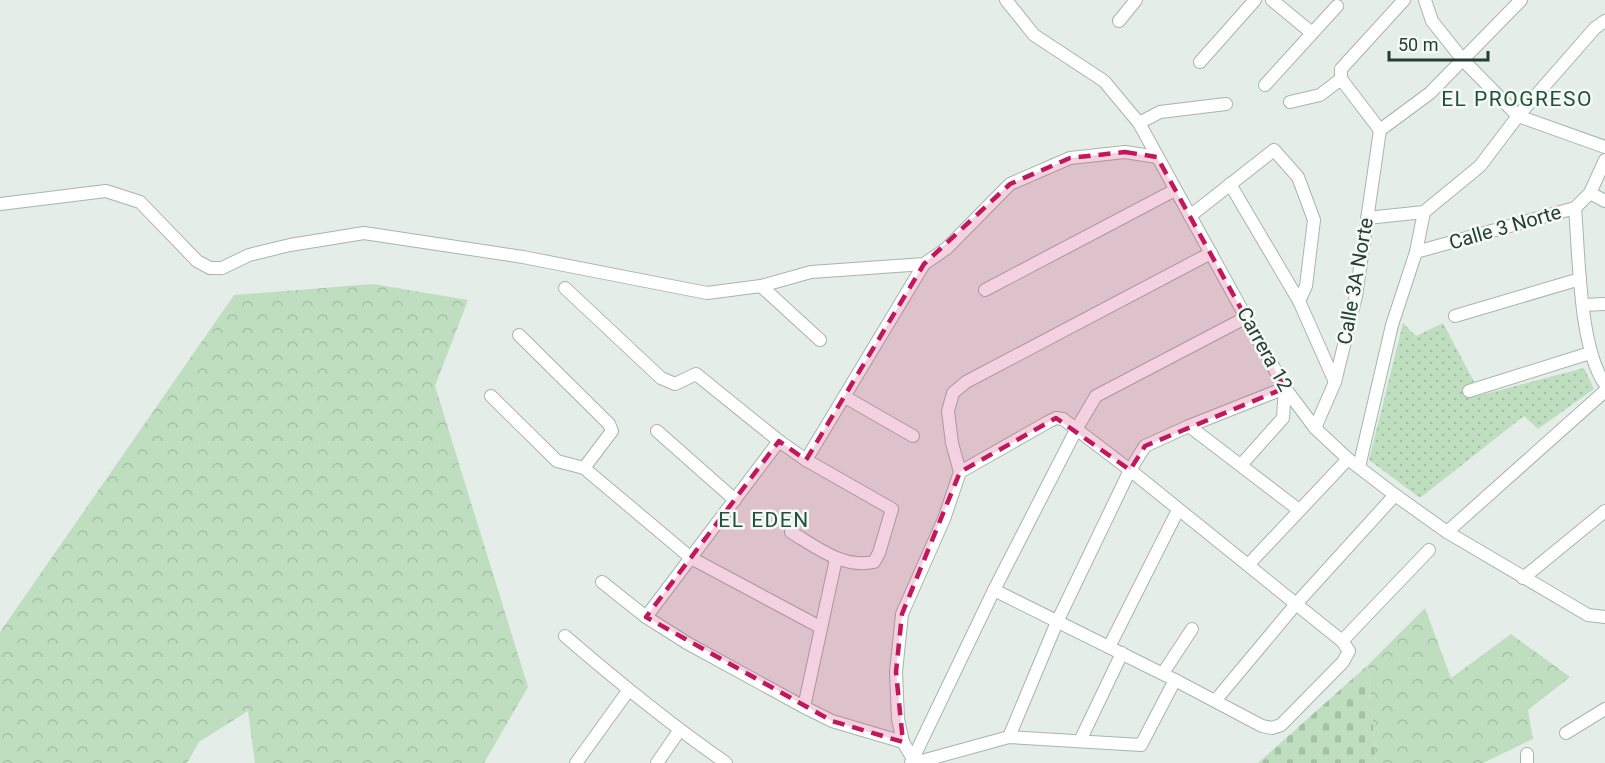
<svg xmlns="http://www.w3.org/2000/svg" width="1605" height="763" font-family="Roboto,sans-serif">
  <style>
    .grass { fill: url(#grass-dots) }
    .forest { fill: url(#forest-crowns) }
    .cemetery { fill: url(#cemetery-stones) }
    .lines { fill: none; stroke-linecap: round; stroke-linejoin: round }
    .minor-casing { stroke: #a7b5ae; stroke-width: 14 }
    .minor { stroke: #fff; stroke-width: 12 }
    .marked { fill: #c2185b; fill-opacity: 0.2; stroke: #c2185b; stroke-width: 4.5; stroke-dasharray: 12 8; stroke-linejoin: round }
    .labels { text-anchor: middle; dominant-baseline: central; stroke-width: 5; stroke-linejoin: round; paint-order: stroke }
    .street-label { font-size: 20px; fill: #243f32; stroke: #f5faf7 }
    .neighbourhood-label { font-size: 21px; letter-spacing: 1.5px; fill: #21513a; stroke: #f5faf7 }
  </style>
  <defs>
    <pattern id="grass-dots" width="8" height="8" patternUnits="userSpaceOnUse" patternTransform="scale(1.5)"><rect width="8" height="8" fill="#bfdec0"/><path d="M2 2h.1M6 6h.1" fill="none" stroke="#a4c0a5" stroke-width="1.8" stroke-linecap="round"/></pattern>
    <pattern id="forest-crowns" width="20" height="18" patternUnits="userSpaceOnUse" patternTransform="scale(1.5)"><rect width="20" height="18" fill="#bfdec0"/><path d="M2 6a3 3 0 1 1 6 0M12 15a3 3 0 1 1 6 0" fill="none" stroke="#a4c0a5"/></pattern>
    <pattern id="cemetery-stones" width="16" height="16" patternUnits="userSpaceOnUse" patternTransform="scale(1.5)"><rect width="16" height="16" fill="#bfdec0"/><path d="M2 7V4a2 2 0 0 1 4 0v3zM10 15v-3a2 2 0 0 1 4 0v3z" fill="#a4c0a5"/></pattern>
  </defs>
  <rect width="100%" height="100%" fill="#e5ede8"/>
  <polygon class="grass" points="1403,323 1416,336 1443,323 1481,395 1584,368 1594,389 1538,429 1524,416 1420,498 1369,460"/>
  <g class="forest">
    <polygon points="373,284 468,300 435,386 528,687 484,763 255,763 248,711 199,742 187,763 0,763 0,632 234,295"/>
    <polygon points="1425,608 1451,678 1511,634 1570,677 1528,710 1533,739 1483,763 1376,763 1368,665"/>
  </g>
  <polygon class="cemetery" points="1368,665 1376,763 1258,763"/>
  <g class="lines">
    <defs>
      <g id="minor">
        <polyline points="1006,0 1034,35 1104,81 1139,123 1285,388 1315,428 1348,459 1395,495 1447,532 1588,615 1605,617"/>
        <polyline points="1272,0 1312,33"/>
        <polyline points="1425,0 1432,21 1463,60 1518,116 1605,147"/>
        <polyline points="1119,21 1136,0"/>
        <polyline points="1200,62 1255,0"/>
        <polyline points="1341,79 1341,69 1404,0"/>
        <polyline points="1341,79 1380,130"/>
        <polyline points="1265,85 1337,6"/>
        <polyline points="1290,102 1320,95 1341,79"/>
        <polyline points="1139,123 1160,112 1226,104"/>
        <polyline points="1380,130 1430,93 1521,0"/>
        <polyline points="1230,184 1299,301 1335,382"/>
        <polyline points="1590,193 1605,201"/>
        <polyline points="0,204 106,191 140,202 197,261 210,268 222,268 249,255 290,245 364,233 523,257 707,293 761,286 811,272 924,264 947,248 1010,184 1070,158 1125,152 1157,157"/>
        <path d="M1575 208C1579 254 1579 348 1605 384"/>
        <polyline points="1190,216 1274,150 1298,177 1314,220 1306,286 1299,301"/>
        <polyline points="1367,218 1424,212 1480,166 1518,116 1595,28 1605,21"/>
        <polyline points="1416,252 1575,208 1590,193 1605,160"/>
        <polyline points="761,286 820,340"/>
        <path d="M565 288 661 378 675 384 696 374 779 441 806 460 892 509 879 553 874 562C843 569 816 547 791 532"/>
        <polyline points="985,290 1175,190"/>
        <polyline points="1583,305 1605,304"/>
        <polyline points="1455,316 1580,279"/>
        <polyline points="519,335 609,424 612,431 584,468"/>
        <polyline points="1469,391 1590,353"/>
        <polyline points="491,396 557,461 584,468 691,558 820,627"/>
        <polyline points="845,397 913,436"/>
        <polyline points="1189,426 1299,510"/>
        <polyline points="1315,428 1335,382 1356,296 1380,130"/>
        <polyline points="657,431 735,500"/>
        <polyline points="806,460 924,264"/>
        <polyline points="1359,467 1392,325 1416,252 1424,212"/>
        <polyline points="960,472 1048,422 1056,418 1063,419 1130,470 1342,641 1349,651 1343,662 1281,725 1272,728 1262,726 1175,680 994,590"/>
        <polyline points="1447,532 1605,391"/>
        <polyline points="1248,565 1348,459"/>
        <polyline points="1523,578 1605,511"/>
        <polyline points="602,582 646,617 687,643 804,707 832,721 903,742"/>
        <polyline points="646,617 779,441"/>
        <path d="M565 636C617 681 670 724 726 763"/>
        <polyline points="1342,641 1429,550"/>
        <polyline points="1109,647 1178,510"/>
        <polyline points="1163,673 1192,629"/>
        <polyline points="1175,680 1141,745 1009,737 918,762 913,759 903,742 898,719 896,672 902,614 944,519 960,472 952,443 948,411 953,393 966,382 1211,253"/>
        <polyline points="1215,701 1296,604 1395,495"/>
        <polyline points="804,707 836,559"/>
        <polyline points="1566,733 1605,709"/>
        <polyline points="1009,737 1057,622 1130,470 1145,446 1189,426 1285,388 1283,418 1241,465"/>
        <polyline points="1080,741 1122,653"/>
        <polyline points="1527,754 1527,763"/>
        <polyline points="576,763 628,691"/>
        <polyline points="657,763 679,731"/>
        <polyline points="911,763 994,590 1077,428 1096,396 1247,317"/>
      </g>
    </defs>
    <use href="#minor" class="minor-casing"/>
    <use href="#minor" class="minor"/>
  </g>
  <path class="marked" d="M1125 152 1157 157 1285 388 1145 446 1130 470 1056 418 960 472 902 614 896 672 903 742 832 721 646 617 779 441 806 460 924 264 1010 184 1070 158Z"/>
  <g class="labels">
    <g class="street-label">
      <text transform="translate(1505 227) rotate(-16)">Calle 3 Norte</text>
      <text transform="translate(1355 281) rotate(-80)">Calle 3A Norte</text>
      <text transform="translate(1265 349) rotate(61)">Carrera 12</text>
    </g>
    <g class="neighbourhood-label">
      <text x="1517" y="99">EL PROGRESO</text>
      <text x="764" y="520">EL EDEN</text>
    </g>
  </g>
  <path d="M1389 51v9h99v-9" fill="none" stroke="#243f32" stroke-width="3"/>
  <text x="1398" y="51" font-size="18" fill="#243f32" stroke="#f5faf7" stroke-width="4.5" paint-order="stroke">50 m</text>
</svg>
